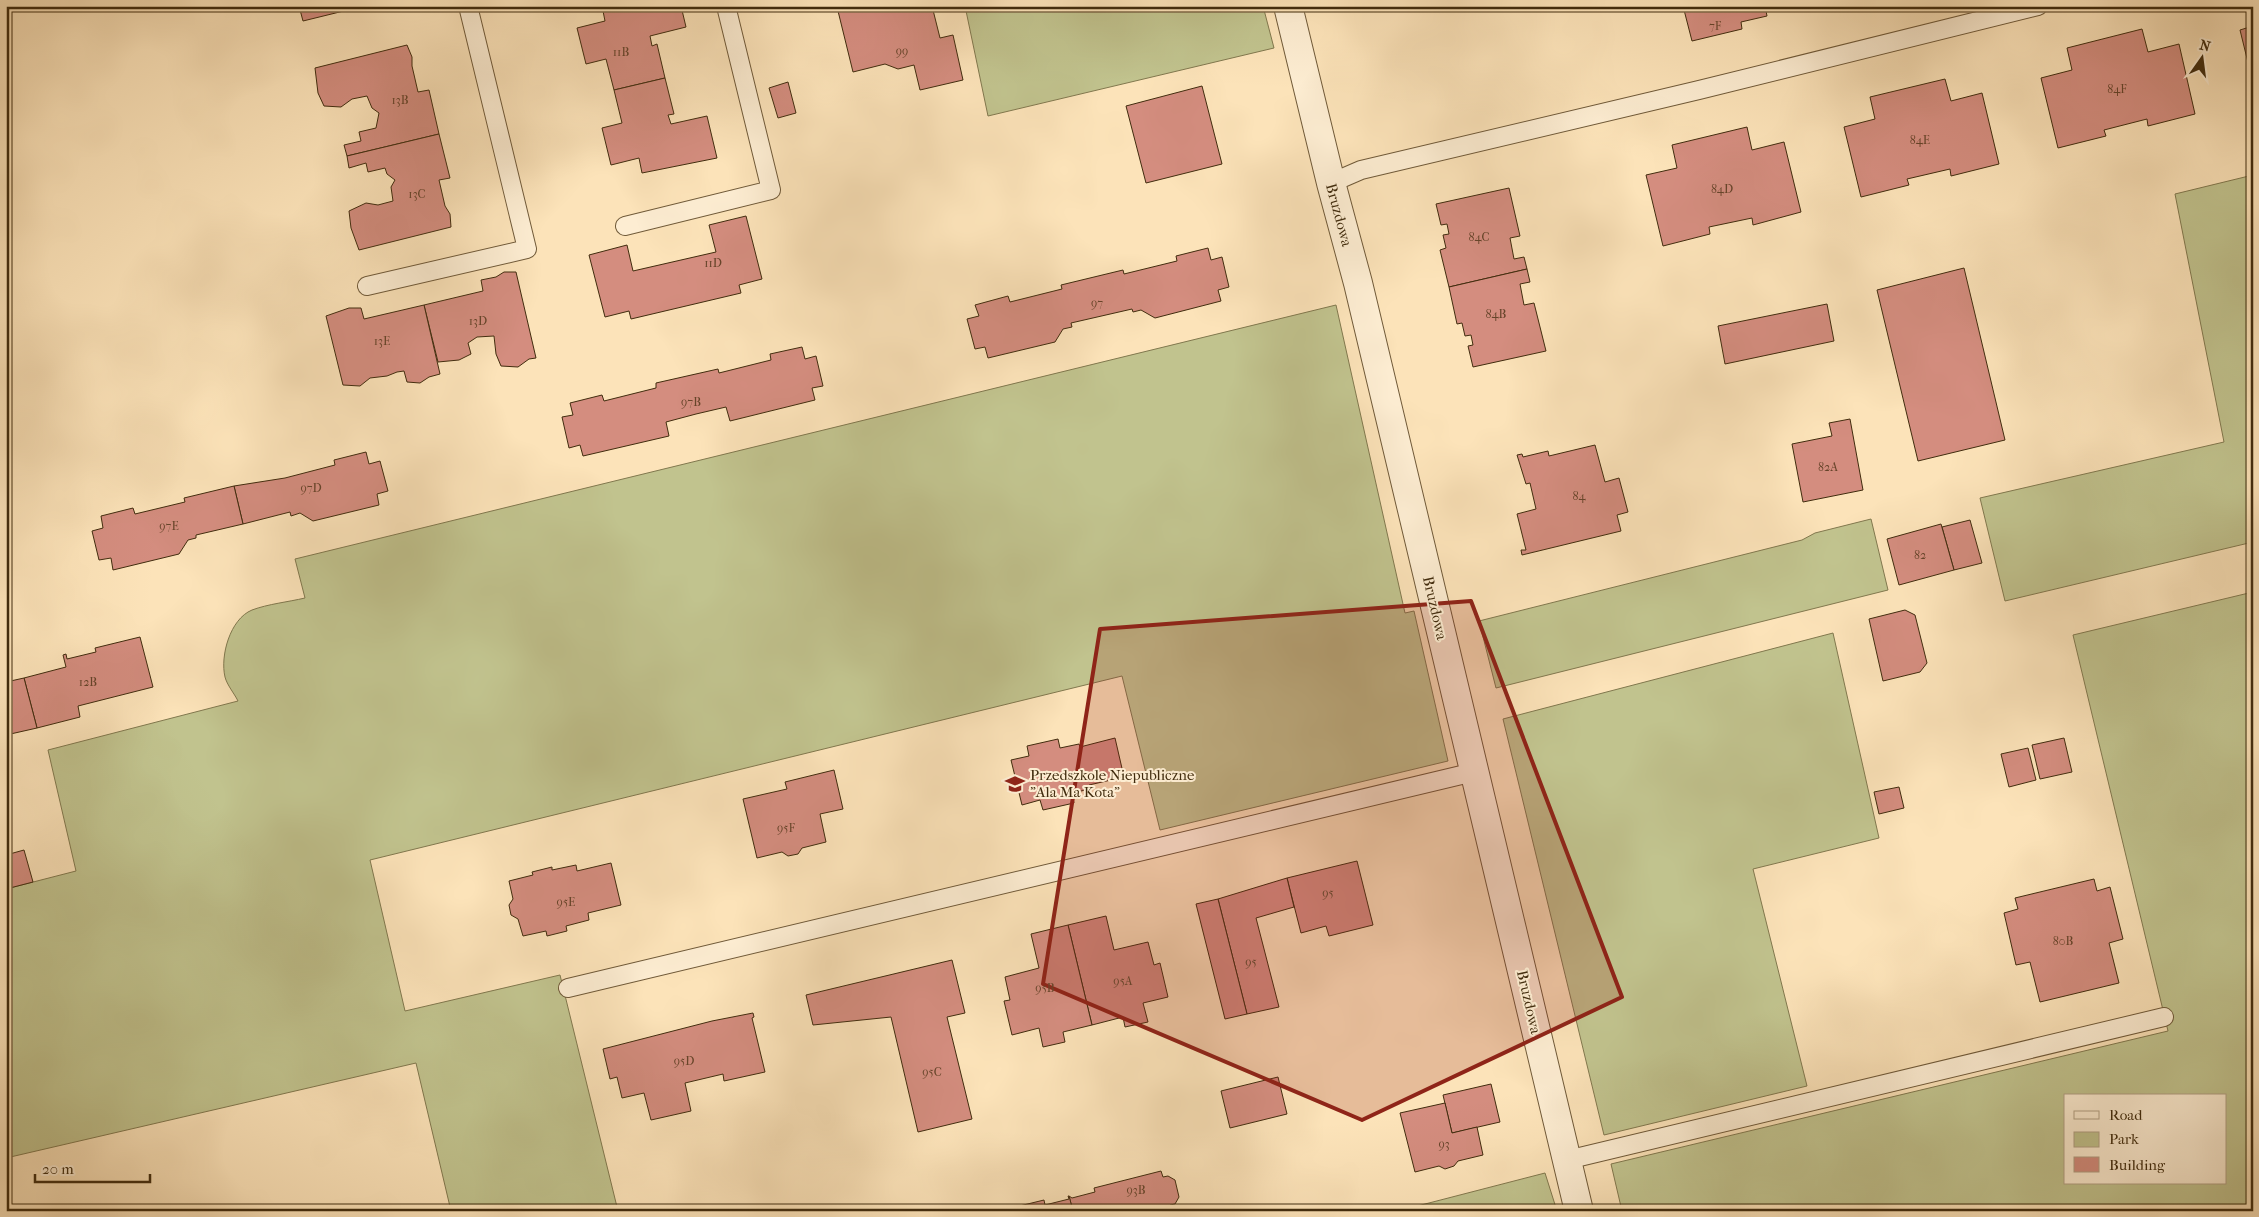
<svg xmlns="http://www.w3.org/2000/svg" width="2259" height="1217" font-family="'IM FELL French Canon',serif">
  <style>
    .green { fill: #c1c38e; stroke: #81784e; fill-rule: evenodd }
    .building { fill: #d48d7f; stroke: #412c0e }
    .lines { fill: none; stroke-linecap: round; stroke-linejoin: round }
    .service-casing { stroke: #705a39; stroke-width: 20 }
    .minor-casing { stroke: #705a39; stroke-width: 30 }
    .service { stroke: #fdedd2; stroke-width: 18 }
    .minor { stroke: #fdedd2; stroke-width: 28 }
    .marked { fill: #8f2418; fill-opacity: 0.2; stroke: #8f2418; stroke-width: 4; stroke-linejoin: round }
    .labels { text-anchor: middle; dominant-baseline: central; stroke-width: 4; stroke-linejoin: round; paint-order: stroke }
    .number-label { font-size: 12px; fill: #66442a }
    .street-label { font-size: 15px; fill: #412c0e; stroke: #fdedd2 }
    .poi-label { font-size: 15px; fill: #412c0e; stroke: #fdedd2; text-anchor: start }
  </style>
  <rect width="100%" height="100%" fill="#fce3b9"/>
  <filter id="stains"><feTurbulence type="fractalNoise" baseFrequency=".004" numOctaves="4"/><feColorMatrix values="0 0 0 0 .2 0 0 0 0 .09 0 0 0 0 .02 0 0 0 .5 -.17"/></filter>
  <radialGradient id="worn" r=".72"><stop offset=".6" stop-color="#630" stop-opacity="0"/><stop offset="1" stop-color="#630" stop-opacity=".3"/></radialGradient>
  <g class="green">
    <polygon points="965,6 1263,6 1274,48 988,116"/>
    <polygon points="2253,175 2253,542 2005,601 1980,498 2224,442 2175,194"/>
    <path d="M1336 305 1405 613 1414 611 1448 761 1160 830 1122 676 370 860 405 1011 560 975 618 1211H451L416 1063 6 1158V889L76 871 48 750 238 701C234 693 227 685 225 677 220 656 230 619 252 610 268 604 288 602 305 598L295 559Z"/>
    <polygon points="1871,519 1888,590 1496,688 1479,621 1802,540 1815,533"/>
    <path d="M2253 592V1211H1622L1611 1164 2168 1031 2073 635ZM2065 1096H2225V1183H2065Z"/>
    <polygon points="1833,633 1879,838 1753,869 1807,1086 1604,1135 1503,719"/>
    <polygon points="1545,1173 1557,1211 1398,1211"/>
  </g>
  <g class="building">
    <polygon points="299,6 364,6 303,21"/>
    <polygon points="602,6 681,6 686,27 650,36 652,46 657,44 665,78 614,90 606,59 586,64 577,28 605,21"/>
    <polygon points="857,6 932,6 940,38 953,35 963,80 920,90 914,65 898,69 885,64 853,72 838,11"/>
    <polygon points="1661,6 1765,6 1767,16 1741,22 1742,29 1692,41 1683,6 1662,11"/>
    <polygon points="2253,26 2253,83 2240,30"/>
    <polygon points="2142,29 2148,52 2179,44 2195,114 2148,126 2147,119 2104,130 2106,136 2058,148 2041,78 2072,70 2067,48"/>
    <polygon points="407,45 412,57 412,66 418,92 429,90 439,134 347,156 344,145 361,141 359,132 376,128 379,113 372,108 367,96 352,99 341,107 324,106 318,93 315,68"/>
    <polygon points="665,78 674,114 668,115 671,124 707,116 717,158 642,173 639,158 611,165 602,128 622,123 614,90"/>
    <polygon points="1945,79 1951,101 1982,93 1999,164 1951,176 1950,169 1907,179 1909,185 1861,197 1844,127 1875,119 1870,97"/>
    <polygon points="788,82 796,113 778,118 769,88"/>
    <polygon points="1202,86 1222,164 1146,183 1126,106"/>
    <polygon points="1747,127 1752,150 1784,142 1801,212 1753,225 1752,218 1709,227 1710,234 1663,246 1646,175 1677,168 1672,145"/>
    <polygon points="439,134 450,178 439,180 445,206 450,214 451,227 359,250 351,228 349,211 366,203 378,205 393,201 391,187 395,180 387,174 385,168 368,172 366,163 349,168 347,156"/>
    <polygon points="1509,188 1520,236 1510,238 1514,259 1524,257 1527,269 1449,287 1440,250 1446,248 1443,235 1449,234 1447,224 1441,225 1436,204"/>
    <polygon points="746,216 762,279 739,285 741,293 631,319 629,311 605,317 589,255 627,245 633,271 716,252 709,225"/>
    <polygon points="1208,248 1211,260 1222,257 1229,287 1218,290 1221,301 1155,318 1141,310 1133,312 1132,309 1071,323 1072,327 1063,329 1055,342 988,358 985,347 975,349 967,319 979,316 975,305 1008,296 1010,302 1062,289 1061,285 1123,270 1124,274 1177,261 1176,256"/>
    <polygon points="1964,268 2005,440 1918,461 1877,290"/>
    <polygon points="1527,269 1530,282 1520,284 1524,305 1534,303 1546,351 1473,367 1468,346 1473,345 1471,335 1465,336 1462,323 1457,324 1449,287"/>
    <polygon points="504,272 516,272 536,358 529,359 518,367 501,366 496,354 494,336 477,337 468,343 471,354 459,360 438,362 424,305 483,291 481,280 496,277"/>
    <polygon points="1827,304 1834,341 1725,364 1718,326"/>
    <polygon points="424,305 440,374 429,377 420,383 407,382 404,371 397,372 387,376 370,378 360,386 343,385 326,316 349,308 361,308 364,319"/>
    <polygon points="802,347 805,359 816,356 823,386 812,388 815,400 730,421 726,407 696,414 666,422 669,436 583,456 580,445 569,448 562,417 573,415 570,403 602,395 604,401 656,388 656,383 718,369 719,373 771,360 770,354"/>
    <polygon points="1850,419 1863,490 1803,502 1792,444 1832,436 1829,423"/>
    <polygon points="1595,445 1605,482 1619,478 1628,512 1617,515 1621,531 1522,555 1521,550 1526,550 1517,514 1536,509 1530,483 1526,484 1517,455 1522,454 1523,457 1548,451 1549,456"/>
    <polygon points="366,452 369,464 380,461 388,491 377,494 379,505 313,521 300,513 291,516 290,512 243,524 234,486 285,478 335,465 334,460"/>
    <polygon points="234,486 243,524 196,535 196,538 188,540 179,554 113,570 111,558 99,560 92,531 103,528 101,516 133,508 135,514 185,502 184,498"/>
    <polygon points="1970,520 1982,563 1954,570 1942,527"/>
    <polygon points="1941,524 1954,570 1899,585 1887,539"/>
    <polygon points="1905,610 1915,615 1927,663 1920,672 1883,681 1869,619"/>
    <polygon points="140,637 153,687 78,706 80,717 37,728 24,678 66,667 63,655 66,654 67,659 96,652 95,648"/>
    <polygon points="24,678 37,728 6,735 6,682"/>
    <polygon points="1115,738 1124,777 1089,785 1090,789 1072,793 1074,803 1043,810 1040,800 1022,805 1011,760 1029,756 1027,746 1058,739 1060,748 1079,744 1080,747"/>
    <polygon points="2064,738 2072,772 2040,779 2032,745"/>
    <polygon points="2028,748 2036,780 2009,787 2001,754"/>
    <polygon points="834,770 843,809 820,814 826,842 802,848 798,854 788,856 782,852 757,858 743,799 787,789 785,782"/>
    <polygon points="1899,787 1904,808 1879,814 1874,792"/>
    <polygon points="24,850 33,882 6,889 6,855"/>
    <polygon points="1357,861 1373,925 1329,936 1326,926 1301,933 1287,878"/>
    <polygon points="611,863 621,905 588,913 589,920 566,926 567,931 547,936 546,931 523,936 518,919 511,915 509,905 513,899 509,881 533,875 532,872 552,867 552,870 576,865 577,871"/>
    <polygon points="1287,878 1294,907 1256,918 1279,1007 1247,1014 1218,899"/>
    <polygon points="2094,879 2097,891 2110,887 2123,939 2109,943 2119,983 2040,1002 2030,962 2016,965 2004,913 2018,909 2015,898"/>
    <polygon points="1218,899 1247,1014 1225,1019 1196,904"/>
    <polygon points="1106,916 1114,950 1148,942 1154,965 1160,963 1168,997 1143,1003 1148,1022 1125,1027 1123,1017 1092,1025 1068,925"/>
    <polygon points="1068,925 1092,1025 1063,1032 1065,1042 1043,1047 1039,1028 1012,1035 1004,1001 1010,1000 1005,977 1039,968 1031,934"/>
    <polygon points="952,960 965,1013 947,1017 972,1119 918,1132 891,1017 813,1025 806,995"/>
    <polygon points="753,1013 754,1017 752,1018 765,1072 724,1081 723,1074 685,1083 691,1111 651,1120 644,1093 622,1098 617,1077 610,1079 603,1049 712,1021"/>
    <polygon points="1278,1077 1287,1114 1230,1128 1221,1091"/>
    <polygon points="1491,1084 1500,1122 1452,1133 1443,1095"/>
    <polygon points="1445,1103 1452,1133 1477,1127 1483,1155 1458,1161 1454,1166 1445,1169 1439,1166 1415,1172 1400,1113"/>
    <polygon points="1161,1171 1163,1177 1168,1176 1175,1180 1179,1197 1175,1204 1170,1205 1171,1211 1073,1211 1069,1196 1072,1198 1095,1192 1094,1188"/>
    <polygon points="1068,1196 1069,1196 1073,1211 999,1211 1044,1200 1045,1205 1069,1199"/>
  </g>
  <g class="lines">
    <defs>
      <g id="service">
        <polyline points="1331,183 1361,170 1699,90 2038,6"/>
        <polyline points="625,226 771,190 726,6"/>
        <polyline points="367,286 527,249 468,6"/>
        <polyline points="568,988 1474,772"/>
        <polyline points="1567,1160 2164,1017"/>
      </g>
      <polyline id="minor" points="1288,6 1331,183 1358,283 1579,1211"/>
    </defs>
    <use href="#service" class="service-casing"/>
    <use href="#minor" class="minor-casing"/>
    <use href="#service" class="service"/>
    <use href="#minor" class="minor"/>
  </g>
  <path class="marked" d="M1471 601 1622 997 1362 1120 1043 984 1100 629Z"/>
  <defs>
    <symbol id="school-bare" viewBox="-9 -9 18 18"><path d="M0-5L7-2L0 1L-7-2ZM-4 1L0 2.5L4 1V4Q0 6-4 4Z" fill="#8f2418" stroke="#fdedd2" stroke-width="2.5" paint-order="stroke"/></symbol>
  </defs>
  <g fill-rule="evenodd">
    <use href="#school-bare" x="1001" y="770" width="28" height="28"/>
  </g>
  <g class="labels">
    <g class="number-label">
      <text x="1715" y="26">7F</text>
      <text x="902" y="51">99</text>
      <text x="621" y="52">11B</text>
      <text x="2117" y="89">84F</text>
      <text x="400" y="100">13B</text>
      <text x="1920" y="140">84E</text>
      <text x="1722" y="189">84D</text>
      <text x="417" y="194">13C</text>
      <text x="1479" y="237">84C</text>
      <text x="713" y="263">11D</text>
      <text x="1097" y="303">97</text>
      <text x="1496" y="314">84B</text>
      <text x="478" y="321">13D</text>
      <text x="382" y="341">13E</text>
      <text x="691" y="402">97B</text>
      <text x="1828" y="467">82A</text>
      <text x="311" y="488">97D</text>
      <text x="1579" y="496">84</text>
      <text x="169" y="526">97E</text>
      <text x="1920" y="555">82</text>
      <text x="88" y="682">12B</text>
      <text x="786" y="828">95F</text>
      <text x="1328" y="893">95</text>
      <text x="566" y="902">95E</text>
      <text x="2063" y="941">80B</text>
      <text x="1251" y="962">95</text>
      <text x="1123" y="981">95A</text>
      <text x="1045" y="988">95B</text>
      <text x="684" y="1061">95D</text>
      <text x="932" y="1072">95C</text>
      <text x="1444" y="1144">93</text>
      <text x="1136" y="1190">93B</text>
    </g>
    <g class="street-label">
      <text transform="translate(1339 215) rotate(75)">Bruzdowa</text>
      <text transform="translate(1435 608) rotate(77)">Bruzdowa</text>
      <text transform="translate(1529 1002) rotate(77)">Bruzdowa</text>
    </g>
    <g class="poi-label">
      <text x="1030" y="775">Przedszkole Niepubliczne<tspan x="1030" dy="17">"Ala Ma Kota"</tspan></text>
    </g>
  </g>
  <rect width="2259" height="1217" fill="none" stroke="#fce3b9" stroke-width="25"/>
  <rect x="8" y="8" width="2244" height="1202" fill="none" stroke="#412c0e" stroke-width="2.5"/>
  <rect x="12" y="12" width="2234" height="1192" fill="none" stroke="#412c0e"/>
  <rect x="2064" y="1094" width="162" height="90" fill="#fdedd2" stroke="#b2a084"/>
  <rect x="2074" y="1111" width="25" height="8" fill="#fdedd2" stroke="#b2a084"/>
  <text x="2109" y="1120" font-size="15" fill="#412c0e">Road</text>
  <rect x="2074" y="1132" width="25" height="15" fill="#c1c38e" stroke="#b2a084"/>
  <text x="2109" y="1144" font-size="15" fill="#412c0e">Park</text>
  <rect x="2074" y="1157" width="25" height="15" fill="#d48d7f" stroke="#b2a084"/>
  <text x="2109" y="1170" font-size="15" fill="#412c0e">Building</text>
  <g transform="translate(2202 58) rotate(14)" stroke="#fdedd2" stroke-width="4" paint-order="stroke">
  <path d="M0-4L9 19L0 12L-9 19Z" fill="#412c0e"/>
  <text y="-8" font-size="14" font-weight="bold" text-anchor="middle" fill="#412c0e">N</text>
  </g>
  <path d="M35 1174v8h115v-8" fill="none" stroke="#412c0e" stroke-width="2.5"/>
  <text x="42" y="1174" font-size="15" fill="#412c0e" stroke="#fdedd2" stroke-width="4" paint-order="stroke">20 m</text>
  <rect width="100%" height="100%" filter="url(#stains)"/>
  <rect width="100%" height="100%" fill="url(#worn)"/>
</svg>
